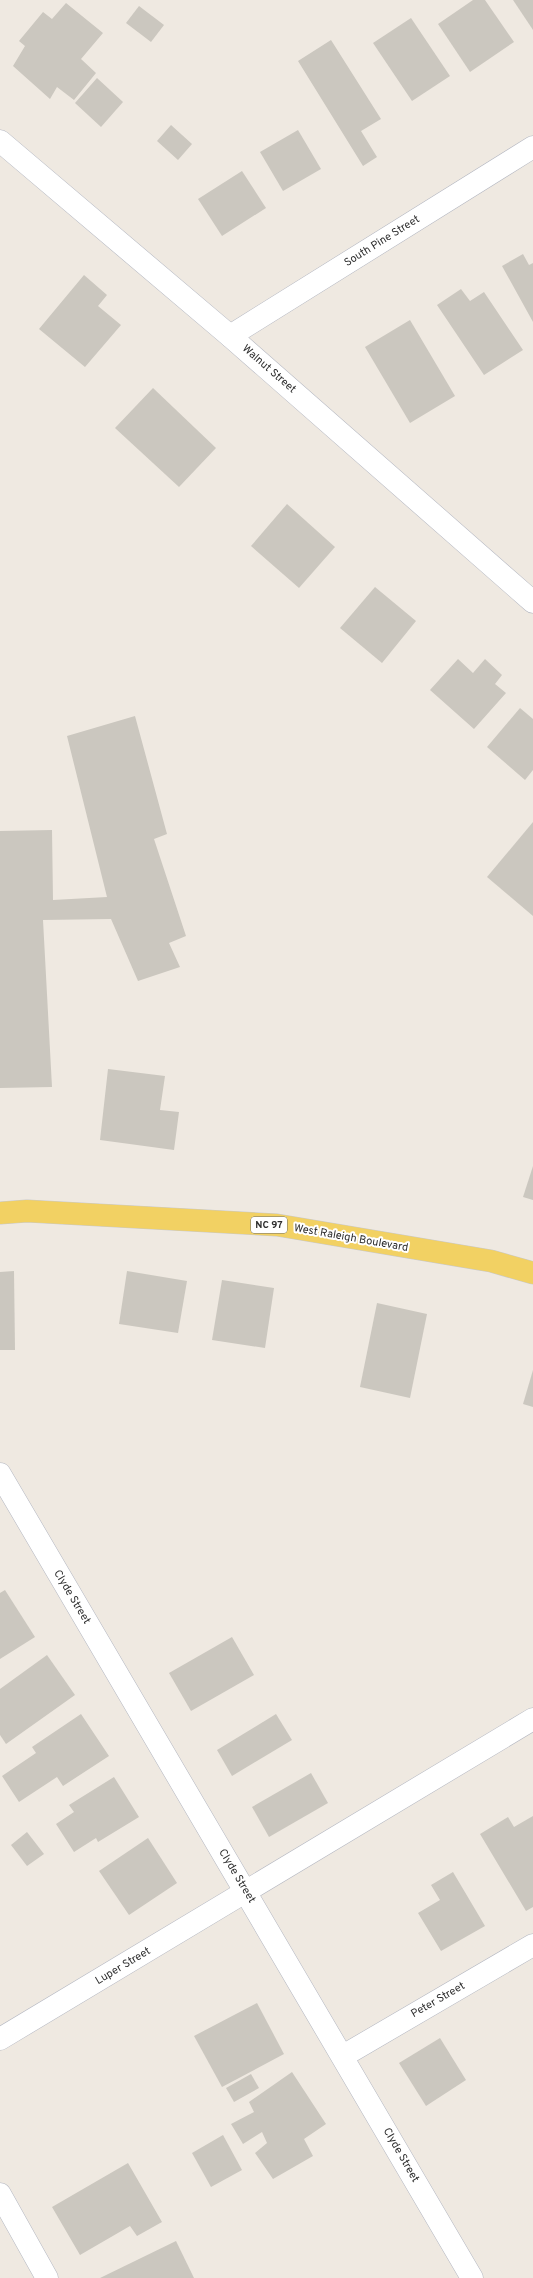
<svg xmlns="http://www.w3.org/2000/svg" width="533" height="2278" font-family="Overpass,sans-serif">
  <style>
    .building { fill: #cbc7bf }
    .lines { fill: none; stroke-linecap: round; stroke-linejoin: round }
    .minor-casing { stroke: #b4b7c1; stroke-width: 23 }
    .major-casing { stroke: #c9c9c9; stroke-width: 23 }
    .minor { stroke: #fff; stroke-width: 22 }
    .major { stroke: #f2d163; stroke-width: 22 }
    .labels { text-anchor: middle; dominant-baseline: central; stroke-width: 4; stroke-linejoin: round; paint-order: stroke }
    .shield { fill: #fff; stroke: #6d6d6d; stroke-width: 1 }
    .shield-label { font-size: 10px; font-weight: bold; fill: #2e2e2e }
    .street-label { font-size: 11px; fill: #2e2e2e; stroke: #fff }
  </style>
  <rect width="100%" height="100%" fill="#efe9e1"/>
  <g class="building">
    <polygon points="473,0 485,0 514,42 470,72 438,24"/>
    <polygon points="513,0 533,0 533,30"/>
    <polygon points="66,3 103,33 81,59 96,73 74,100 57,87 50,99 13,66 25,46 19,41 43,12 52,19"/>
    <polygon points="139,6 164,25 151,42 126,23"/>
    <polygon points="411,18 450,76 412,101 373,43"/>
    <polygon points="331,40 381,119 361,131 377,157 363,166 298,61"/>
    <polygon points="97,78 123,102 101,127 75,103"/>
    <polygon points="171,125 192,144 178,160 157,141"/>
    <polygon points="298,130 321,169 283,191 260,152"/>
    <polygon points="242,171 266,208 222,236 198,199"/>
    <polygon points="523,254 529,265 533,263 533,322 502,266"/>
    <polygon points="84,275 107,295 98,306 121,325 85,367 39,329"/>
    <polygon points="461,289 470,301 484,292 523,350 484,375 437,305"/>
    <polygon points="410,320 455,396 410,423 365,347"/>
    <polygon points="153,388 216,448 179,487 115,428"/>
    <polygon points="287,504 335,547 299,588 251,546"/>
    <polygon points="375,587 416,621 382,663 340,628"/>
    <polygon points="458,659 473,673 485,659 502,675 495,684 506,693 474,729 430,690"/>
    <polygon points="520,708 533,719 533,770 525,780 487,747"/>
    <polygon points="135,716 167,834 154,839 186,936 169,943 180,967 138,981 111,919 43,920 52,1087 0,1088 0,831 52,830 53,900 107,897 67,736"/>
    <polygon points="533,822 533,916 487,877"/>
    <polygon points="108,1069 165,1076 160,1110 179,1112 174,1150 100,1140"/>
    <polygon points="533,1166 533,1200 523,1197"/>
    <polygon points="14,1271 15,1350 0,1350 0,1272"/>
    <polygon points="127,1271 187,1281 178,1333 119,1324"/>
    <polygon points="222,1280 274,1288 265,1348 212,1340"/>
    <polygon points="377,1303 427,1314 410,1398 360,1387"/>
    <polygon points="533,1370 533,1407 523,1404"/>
    <polygon points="5,1590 35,1637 0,1659 0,1593"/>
    <polygon points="232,1637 254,1675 191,1711 169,1673"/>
    <polygon points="47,1655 75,1695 6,1744 0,1735 0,1689"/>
    <polygon points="81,1714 109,1756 63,1786 57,1777 19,1802 2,1776 36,1753 32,1747"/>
    <polygon points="276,1714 292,1740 232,1776 217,1750"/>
    <polygon points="311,1773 328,1803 269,1837 252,1807"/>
    <polygon points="114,1777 139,1817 98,1842 96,1838 74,1852 56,1824 74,1812 69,1805"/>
    <polygon points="533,1816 533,1907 526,1911 480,1834 508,1817 514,1827"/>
    <polygon points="27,1832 44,1854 27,1866 11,1845"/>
    <polygon points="148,1838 177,1883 129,1915 99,1871"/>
    <polygon points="453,1872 485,1926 441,1951 418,1913 440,1900 431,1885"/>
    <polygon points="257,2003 284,2054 222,2087 194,2036"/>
    <polygon points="440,2038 466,2080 426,2106 399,2063"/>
    <polygon points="292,2072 326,2124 304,2139 313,2156 273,2179 255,2153 267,2143 262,2132 243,2144 231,2124 254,2112 249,2102"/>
    <polygon points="251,2074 259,2088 234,2102 226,2088"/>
    <polygon points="223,2135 242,2170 211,2187 192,2153"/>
    <polygon points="128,2163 162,2222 137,2236 130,2226 80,2255 52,2207"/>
    <polygon points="176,2241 194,2278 100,2278"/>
  </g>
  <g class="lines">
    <defs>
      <g id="minor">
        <polyline points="0,141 230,336 533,602"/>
        <polyline points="230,336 533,147"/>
        <polyline points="0,1474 472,2278"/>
        <polyline points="0,2039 533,1719"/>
        <polyline points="343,2056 533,1945"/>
        <polyline points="0,2194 47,2278"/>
      </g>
      <polyline id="major" points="0,1213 27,1211 277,1225 491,1261 533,1273"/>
    </defs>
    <use href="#minor" class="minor-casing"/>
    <use href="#major" class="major-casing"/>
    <use href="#minor" class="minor"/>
    <use href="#major" class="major"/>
  </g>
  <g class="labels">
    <rect class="shield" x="251" y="1217" width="36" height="16" rx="3"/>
    <g class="shield-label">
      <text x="269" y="1225">NC 97</text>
    </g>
    <g class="street-label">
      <text transform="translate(382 241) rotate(-32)">South Pine Street</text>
      <text transform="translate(269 369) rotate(41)">Walnut Street</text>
      <text transform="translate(351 1238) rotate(10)">West Raleigh Boulevard</text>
      <text transform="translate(72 1597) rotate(59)">Clyde Street</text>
      <text transform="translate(237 1876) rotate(59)">Clyde Street</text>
      <text transform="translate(123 1966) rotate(-31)">Luper Street</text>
      <text transform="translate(438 2000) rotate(-30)">Peter Street</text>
      <text transform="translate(401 2155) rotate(60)">Clyde Street</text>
    </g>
  </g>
</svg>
